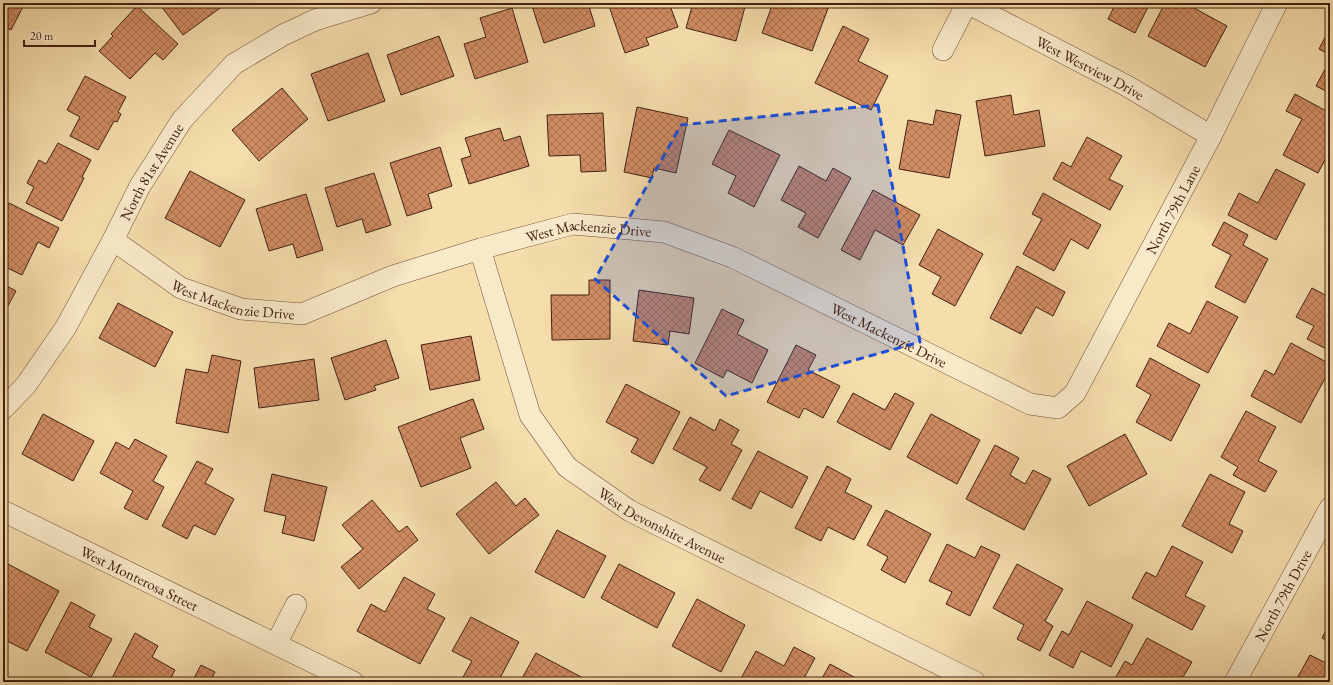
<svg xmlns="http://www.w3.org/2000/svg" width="1333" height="685" font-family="'EB Garamond',serif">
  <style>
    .building { fill: url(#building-cross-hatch); stroke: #442013 }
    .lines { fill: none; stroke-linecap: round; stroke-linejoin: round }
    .street-casing { stroke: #704f39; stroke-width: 22 }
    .street { stroke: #f8e9c9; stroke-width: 21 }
    .marked { fill: #1d4ed8; fill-opacity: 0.2; stroke: #1d4ed8; stroke-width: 3; stroke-dasharray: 8 5; stroke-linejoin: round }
    .labels { text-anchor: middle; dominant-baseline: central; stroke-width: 4; stroke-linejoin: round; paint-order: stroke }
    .street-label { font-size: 15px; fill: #442013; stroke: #f8e9c9 }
  </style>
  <defs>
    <pattern id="building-cross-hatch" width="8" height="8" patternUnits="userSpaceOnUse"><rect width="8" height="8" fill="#d08c63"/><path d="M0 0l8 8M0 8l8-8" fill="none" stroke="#aa7250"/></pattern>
  </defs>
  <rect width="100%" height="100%" fill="#f5ddac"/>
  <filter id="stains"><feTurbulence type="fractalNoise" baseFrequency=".005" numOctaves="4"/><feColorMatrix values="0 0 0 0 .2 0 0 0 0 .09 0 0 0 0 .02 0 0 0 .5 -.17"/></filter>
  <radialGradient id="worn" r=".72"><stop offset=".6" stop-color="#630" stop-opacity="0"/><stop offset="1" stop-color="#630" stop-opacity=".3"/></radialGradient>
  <g class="building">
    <polygon points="4,3 25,3 11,30 3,26"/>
    <polygon points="165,3 227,3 183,35 161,6"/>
    <polygon points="541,3 588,3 595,26 544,43 532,6"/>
    <polygon points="608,3 669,3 678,27 646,38 649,45 625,53"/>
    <polygon points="693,3 746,3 736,41 686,28"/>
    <polygon points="773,3 802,3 810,6 811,3 830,3 812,51 762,33"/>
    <polygon points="1116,3 1150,3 1135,33 1108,19"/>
    <polygon points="1165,3 1197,3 1194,8 1227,26 1205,67 1148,36"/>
    <polygon points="137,6 178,44 163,60 155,53 130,79 99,51 113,36 111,34"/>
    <polygon points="512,8 528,62 475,79 464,44 486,37 480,18"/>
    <polygon points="843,26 869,39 858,61 888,76 871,110 815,83"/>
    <polygon points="1330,28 1330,55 1319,49"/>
    <polygon points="439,36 454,76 401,95 387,55"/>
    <polygon points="368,53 385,101 328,121 311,74"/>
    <polygon points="1330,60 1330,93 1316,86"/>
    <polygon points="85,76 126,97 118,112 121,114 117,122 114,121 98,150 70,136 80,117 67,110"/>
    <polygon points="282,88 308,119 259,161 232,130"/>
    <polygon points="1295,94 1330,113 1330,150 1318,173 1283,155 1302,119 1286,111"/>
    <polygon points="1011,95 1014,115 1039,110 1045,146 985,156 976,101"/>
    <polygon points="637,107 688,118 676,173 654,168 652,178 624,172"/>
    <polygon points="936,110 961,115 949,178 899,169 908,120 933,125"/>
    <polygon points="603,113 606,171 581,172 580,155 549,156 547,115"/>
    <polygon points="500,128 504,141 520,136 529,166 469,184 461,159 471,156 465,138"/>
    <polygon points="729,130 780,155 754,207 728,193 736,176 712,164"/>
    <polygon points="1087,137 1122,156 1109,179 1123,186 1110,210 1053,179 1062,162 1071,167"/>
    <polygon points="58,143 91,160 82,177 84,178 62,221 26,203 34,187 27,183 39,160 46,164"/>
    <polygon points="440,147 452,186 428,194 432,208 407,216 390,163"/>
    <polygon points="799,166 826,181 833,168 851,178 818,238 798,227 806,213 781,200"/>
    <polygon points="1276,169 1305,184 1276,240 1228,215 1239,193 1258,203"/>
    <polygon points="190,171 245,200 220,247 165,218"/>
    <polygon points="374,173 391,225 366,233 362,219 337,227 325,188"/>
    <polygon points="873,190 920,215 903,245 875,230 860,260 841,250"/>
    <polygon points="1043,193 1101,225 1088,249 1071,239 1054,271 1023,254 1042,219 1032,214"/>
    <polygon points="306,194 323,250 297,258 293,244 269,251 256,209"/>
    <polygon points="9,203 59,228 49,248 38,242 22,275 3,266 3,216"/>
    <polygon points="1224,222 1248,235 1243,245 1268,259 1245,303 1215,287 1231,255 1212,245"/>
    <polygon points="938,229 983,254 955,306 932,294 941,277 919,265"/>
    <polygon points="1017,266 1065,292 1053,316 1036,307 1021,334 990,318"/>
    <polygon points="589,280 610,280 610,339 552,340 551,295 589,295"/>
    <polygon points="3,284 16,291 3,315"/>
    <polygon points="1312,288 1327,296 1330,290 1330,351 1307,339 1314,326 1296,317"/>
    <polygon points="639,290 694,298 689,334 670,331 668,345 633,341"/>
    <polygon points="1207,301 1238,317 1208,373 1157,346 1169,323 1190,334"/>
    <polygon points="118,303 173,332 155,367 99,338"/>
    <polygon points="722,309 744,320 737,334 768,350 752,383 727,370 723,378 695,363"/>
    <polygon points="471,336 480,380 430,390 421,345"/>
    <polygon points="386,340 399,378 374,386 376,390 345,400 331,358"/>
    <polygon points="1291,343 1330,364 1330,369 1301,423 1251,396 1265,370 1274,375"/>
    <polygon points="796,345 816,355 808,370 840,386 823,418 804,408 799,418 767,402"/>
    <polygon points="212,355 241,361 228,433 176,423 186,369 208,373"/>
    <polygon points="1150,358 1200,385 1171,441 1136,422 1151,395 1136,386"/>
    <polygon points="314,359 319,400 259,408 254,368"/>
    <polygon points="626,384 680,412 653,464 631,452 638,439 606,422"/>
    <polygon points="853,393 885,410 895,393 914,403 890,450 837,422"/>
    <polygon points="473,399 484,429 460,438 471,468 421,487 398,427"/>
    <polygon points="1246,411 1276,427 1258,461 1277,471 1265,492 1233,475 1238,467 1221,457"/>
    <polygon points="43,414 94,441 73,481 22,454"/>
    <polygon points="931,414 980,440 957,484 907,457"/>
    <polygon points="690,417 715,431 720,419 739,430 731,444 742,450 720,491 699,480 707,467 673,449"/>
    <polygon points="1125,434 1147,474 1089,506 1067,466"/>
    <polygon points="135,439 167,456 153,481 164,487 147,520 124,508 133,491 100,473 116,442 129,449"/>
    <polygon points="995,445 1019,458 1010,475 1025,484 1033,470 1051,479 1024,530 966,499"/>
    <polygon points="758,451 808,477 792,508 760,491 751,509 732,499"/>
    <polygon points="197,461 213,469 205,483 234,499 215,535 194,525 187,539 162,526"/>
    <polygon points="827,466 851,479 845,492 872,506 854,540 828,527 821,541 795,528"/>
    <polygon points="272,474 327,487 314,541 282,533 286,516 264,511"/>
    <polygon points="1210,474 1245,492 1229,524 1243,531 1232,553 1182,526"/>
    <polygon points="496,482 516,506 525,498 539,515 489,554 456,514"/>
    <polygon points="372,500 399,532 407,526 418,540 359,589 341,567 363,549 342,525"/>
    <polygon points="886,510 931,534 905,583 881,570 888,557 867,545"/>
    <polygon points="557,530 606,556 584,598 535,572"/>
    <polygon points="947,544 975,558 981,546 1000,555 970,616 946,604 952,592 929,581"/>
    <polygon points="1172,546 1203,562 1185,596 1205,606 1192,630 1132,598 1146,572 1156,577"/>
    <polygon points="6,563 59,591 27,651 3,639 3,568"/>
    <polygon points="619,564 675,593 657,628 601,598"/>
    <polygon points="1017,564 1063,589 1045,621 1053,626 1040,651 1017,639 1024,625 993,608"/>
    <polygon points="404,577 435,594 427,609 445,618 420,664 357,631 371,604 385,612"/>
    <polygon points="697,599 745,625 721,672 672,646"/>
    <polygon points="1087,601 1133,625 1111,667 1081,651 1073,668 1049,655 1062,631 1069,635"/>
    <polygon points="71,602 95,615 89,627 112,639 91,677 45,652"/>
    <polygon points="471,617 519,642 498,682 472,682 463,677 472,661 452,651"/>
    <polygon points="1330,623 1330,642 1322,638"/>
    <polygon points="135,633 158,646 152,657 175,670 169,682 110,682"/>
    <polygon points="1147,638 1192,662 1180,682 1150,682 1146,679 1144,682 1113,682 1125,661 1132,665"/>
    <polygon points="794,647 815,658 802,682 739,682 756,651 784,666"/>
    <polygon points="536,653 585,679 584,682 520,682"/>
    <polygon points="1310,655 1330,665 1330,682 1295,682"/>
    <polygon points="830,664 863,682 820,682"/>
    <polygon points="201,665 215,672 210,682 192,682"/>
  </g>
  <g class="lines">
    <defs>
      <g id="street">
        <path id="s1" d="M967 3 1127 86 1211 136"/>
        <polyline points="943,50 967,3"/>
        <path id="s2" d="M113 240 181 288 241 309 302 314 393 276 480 249 573 224 664 232 732 257 1030 404 1058 408 1075 393 1211 136 1277 3"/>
        <path id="s3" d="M480 249 530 415 567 467 630 511 975 682"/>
        <path id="s4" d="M3 409 26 385 66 327 113 240 140 186 182 120 234 64 283 35 315 20 371 3"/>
        <path id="s5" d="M3 511 353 682"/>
        <polyline points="276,644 296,605"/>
        <path id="s6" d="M1235 682 1330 508"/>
      </g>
    </defs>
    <use href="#street" class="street-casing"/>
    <use href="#street" class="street"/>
  </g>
  <path class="marked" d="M878 105 920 342 726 396 595 279 681 125Z"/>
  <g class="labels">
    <g class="street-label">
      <text stroke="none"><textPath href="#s1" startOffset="139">West Westview Drive</textPath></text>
      <text stroke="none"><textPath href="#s4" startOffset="281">North 81st Avenue</textPath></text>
      <text stroke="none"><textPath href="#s2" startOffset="1249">North 79th Lane</textPath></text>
      <text stroke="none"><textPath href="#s2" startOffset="509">West Mackenzie Drive</textPath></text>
      <text stroke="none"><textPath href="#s2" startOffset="137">West Mackenzie Drive</textPath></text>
      <text stroke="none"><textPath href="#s2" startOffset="833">West Mackenzie Drive</textPath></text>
      <text stroke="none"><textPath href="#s3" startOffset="349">West Devonshire Avenue</textPath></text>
      <text stroke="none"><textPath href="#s5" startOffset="152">West Monterosa Street</textPath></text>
      <text stroke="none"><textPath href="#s6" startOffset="99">North 79th Drive</textPath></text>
    </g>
  </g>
  <rect width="1333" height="685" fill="none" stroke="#f5ddac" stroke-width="16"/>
  <rect x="4" y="4" width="1325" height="677" fill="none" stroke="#442013" stroke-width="2"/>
  <rect x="8" y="8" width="1317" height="669" fill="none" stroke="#442013"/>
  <path d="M24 40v6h71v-6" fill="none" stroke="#442013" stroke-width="2"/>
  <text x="30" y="40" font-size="12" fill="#442013" stroke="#f8e9c9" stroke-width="3" paint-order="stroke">20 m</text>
  <rect width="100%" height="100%" filter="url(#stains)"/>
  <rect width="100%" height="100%" fill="url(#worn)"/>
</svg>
